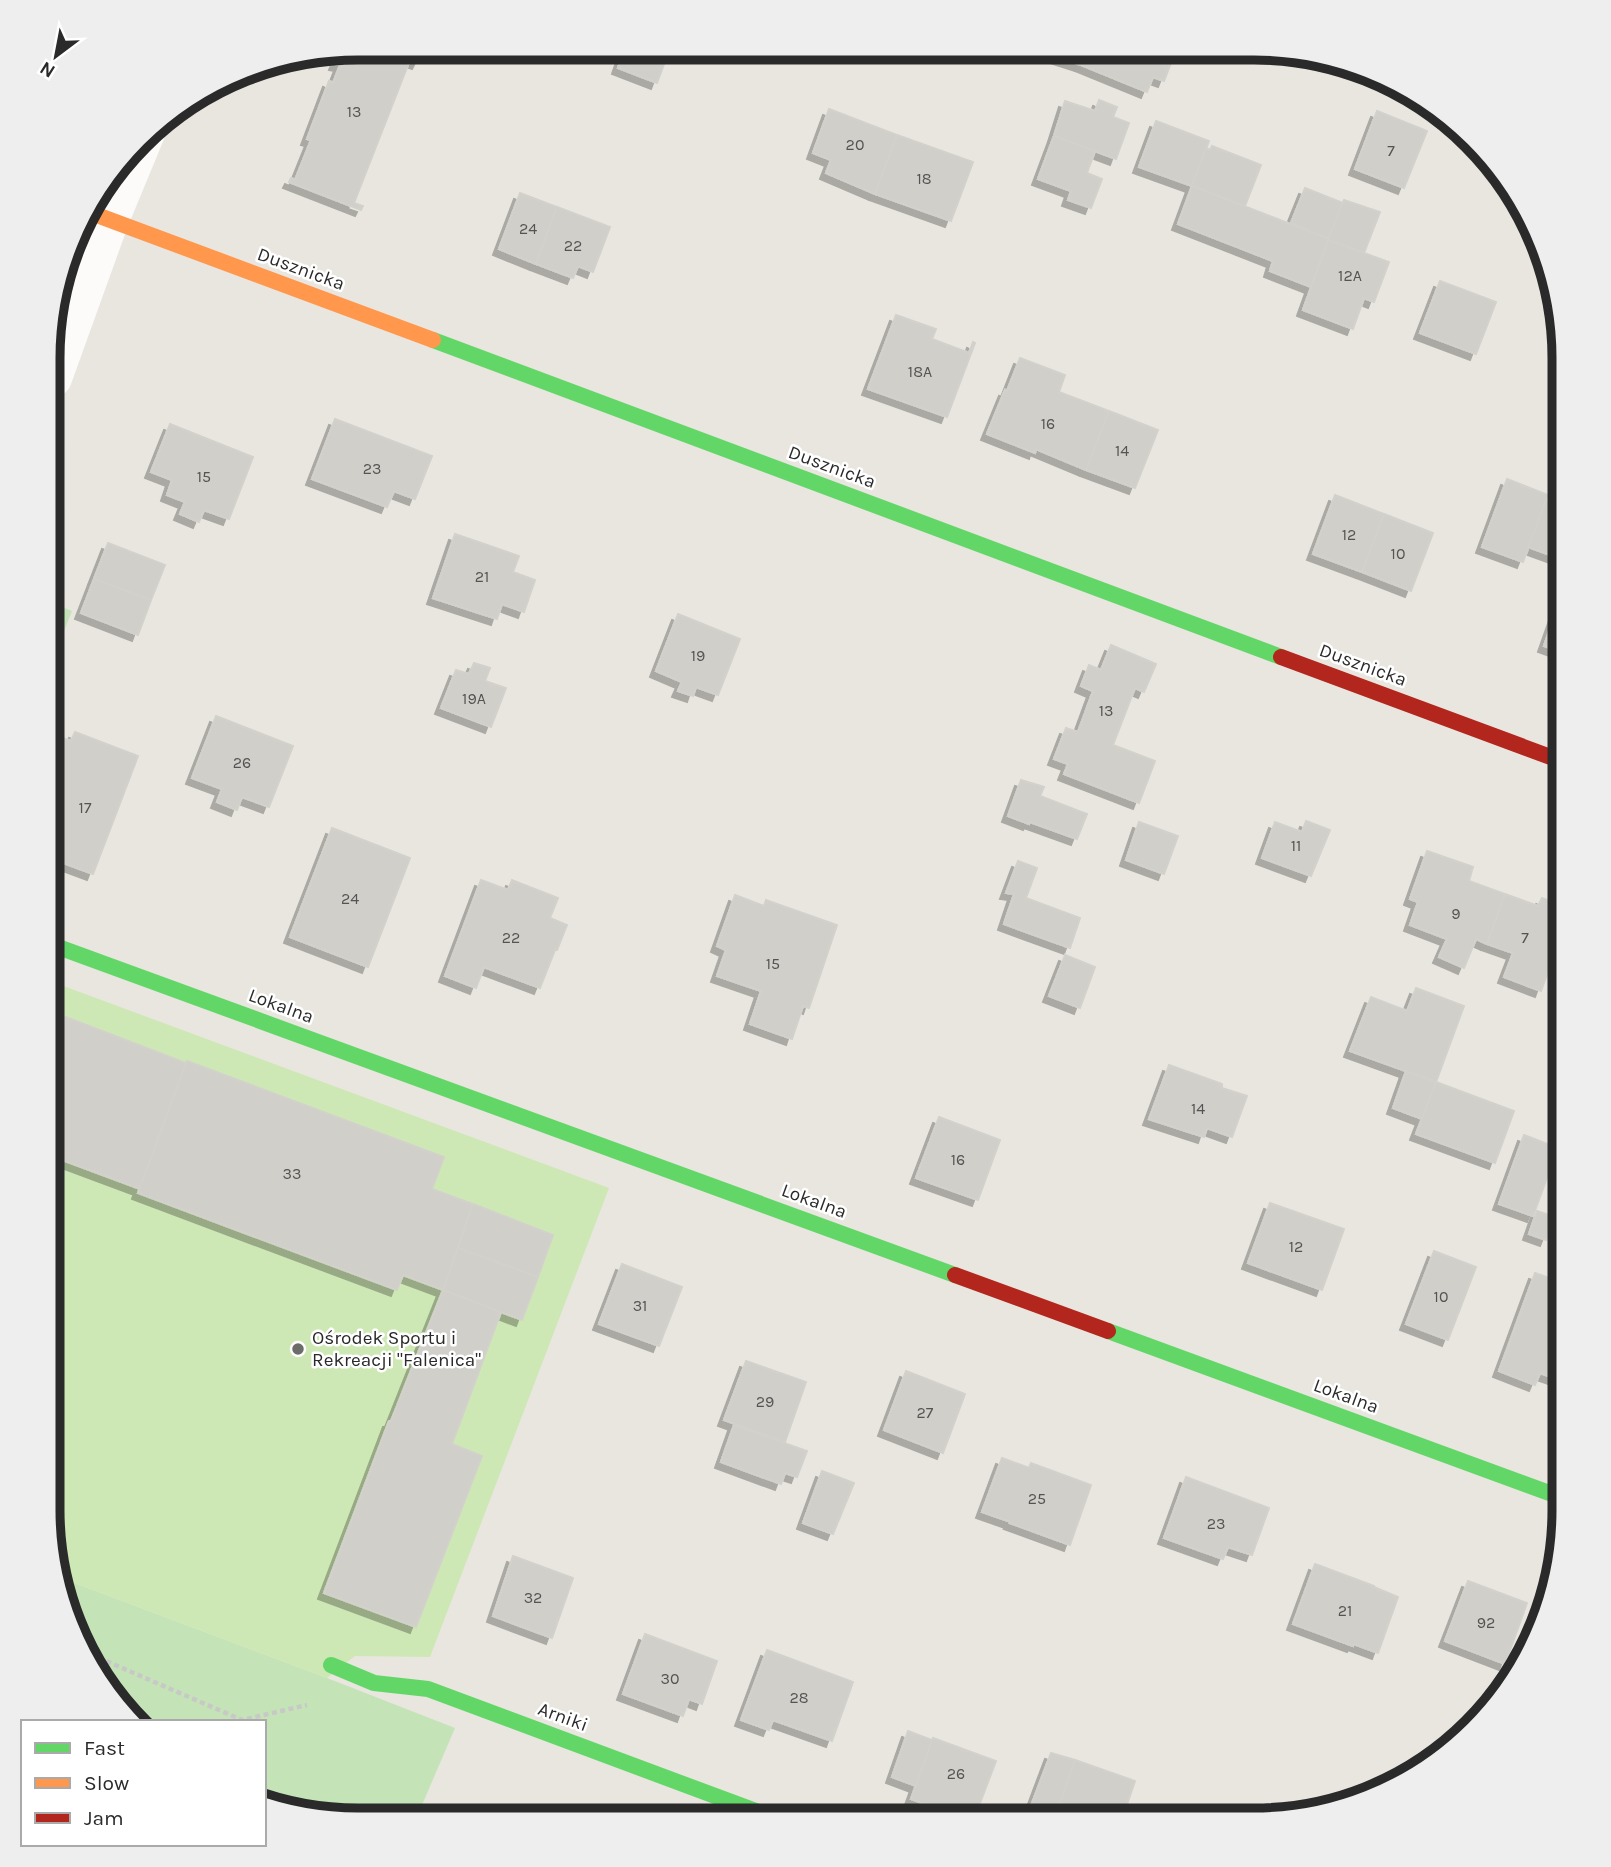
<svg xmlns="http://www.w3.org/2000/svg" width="1611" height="1867" font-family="Karla,sans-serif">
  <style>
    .green { fill: #c4e4b8 }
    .pitch { fill: #cee8b5 }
    .building { fill: #d1cfca; stroke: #d3d1cb; stroke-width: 2; filter: url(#shadow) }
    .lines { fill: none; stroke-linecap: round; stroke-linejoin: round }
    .path { stroke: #c8c8c7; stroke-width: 4.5; stroke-dasharray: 5 3.5; stroke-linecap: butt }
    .street { stroke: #fcfbfa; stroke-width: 38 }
    .fast { stroke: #63d668; stroke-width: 16 }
    .slow { stroke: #ff974d; stroke-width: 16 }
    .jam { stroke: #b3261e; stroke-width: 16 }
    .poi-dot { fill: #6c6c69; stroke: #fff; stroke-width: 2.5 }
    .labels { text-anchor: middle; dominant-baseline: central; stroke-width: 5; stroke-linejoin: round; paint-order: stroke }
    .number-label { font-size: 16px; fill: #545453 }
    .street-label { font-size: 19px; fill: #2a2a2a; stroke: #fff }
    .poi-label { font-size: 19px; fill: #2a2a2a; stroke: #fff; text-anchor: start }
    .rim { fill: none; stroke: #2a2a2a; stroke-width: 9 }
  </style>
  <defs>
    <filter id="shadow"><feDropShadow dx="-6" dy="6" stdDeviation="0" flood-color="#0004"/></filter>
  </defs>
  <rect width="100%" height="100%" fill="#e8e6df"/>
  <g class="green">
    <polygon points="52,603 72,611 51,663"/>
    <polygon points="56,1576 327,1678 455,1728 416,1819 337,1819 264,1805 264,1722 143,1722 89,1665 58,1590"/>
  </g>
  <polygon class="pitch" points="50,981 609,1188 430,1657 355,1656 327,1678 56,1576 47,1509"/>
  <g class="building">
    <polygon points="358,47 389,47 420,59 418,63 410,60 354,203 363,206 361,210 289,182 291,178 295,180 311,140 307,139 329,81 333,83 340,65 335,64 341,50"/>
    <polygon points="625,48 670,48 657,83 618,68"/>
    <polygon points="1031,49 1087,49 1081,65"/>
    <polygon points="1087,49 1176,50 1164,81 1153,77 1147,92 1081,65"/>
    <polygon points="1099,100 1117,107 1113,117 1129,123 1116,159 1054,136 1065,101 1095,111"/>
    <polygon points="829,109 897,135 875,194 826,173 831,160 813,153"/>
    <polygon points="1377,111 1427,131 1404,188 1355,169"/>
    <polygon points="1156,121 1209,141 1192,186 1139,167"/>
    <polygon points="897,135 973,162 951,221 875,194"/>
    <polygon points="1054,136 1095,151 1087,173 1102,179 1091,208 1068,200 1071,191 1038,179"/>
    <polygon points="1212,146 1261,165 1245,206 1192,186 1206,148 1210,150"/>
    <polygon points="1192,186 1329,239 1311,287 1270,271 1273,261 1178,224"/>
    <polygon points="1305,188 1343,203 1329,239 1291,223"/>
    <polygon points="520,193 557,207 536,264 499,249"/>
    <polygon points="1344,200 1380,212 1364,253 1328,240"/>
    <polygon points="557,207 610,227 593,272 578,266 573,278 536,264"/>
    <polygon points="1328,240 1389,262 1374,302 1364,298 1353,329 1303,310"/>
    <polygon points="1440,281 1496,302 1476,354 1420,333"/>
    <polygon points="896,315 936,329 932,339 969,353 973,342 975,343 947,417 868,389"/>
    <polygon points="1020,358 1065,375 1059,392 1109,411 1086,470 1036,449 1035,453 987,434 1005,390 1007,391"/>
    <polygon points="1109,411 1158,430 1135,488 1086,470"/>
    <polygon points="335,419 432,456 415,499 394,491 387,507 312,479"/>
    <polygon points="170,424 253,457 229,519 204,510 199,522 180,514 185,502 167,495 172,480 151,472"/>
    <polygon points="1507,479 1548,495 1523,562 1482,547"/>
    <polygon points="1335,495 1384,514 1362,572 1313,554"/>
    <polygon points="1546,501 1564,508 1564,560 1528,547"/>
    <polygon points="1384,514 1433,533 1411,591 1362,572"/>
    <polygon points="455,534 519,556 513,572 535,580 524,612 502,604 497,619 433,598"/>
    <polygon points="108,543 165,565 151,600 94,579"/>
    <polygon points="94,579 151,600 138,635 81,613"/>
    <polygon points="1564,589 1564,653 1544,646"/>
    <polygon points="678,614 740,639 718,695 696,687 693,696 678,691 682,682 656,671"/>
    <polygon points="1111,645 1156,664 1144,692 1135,688 1113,745 1155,761 1139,803 1064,774 1068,764 1054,759 1066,728 1078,732 1093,691 1081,686 1089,665 1101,670"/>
    <polygon points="474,663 490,668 485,681 506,688 491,727 441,708 456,670 469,674"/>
    <polygon points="216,716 293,746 269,807 242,797 237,810 217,802 222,789 192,778"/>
    <polygon points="75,732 138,756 93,874 50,858 51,734 71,741"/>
    <polygon points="1021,780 1044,787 1040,796 1087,814 1077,839 1030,822 1029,824 1008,816"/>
    <polygon points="1306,821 1330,830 1311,876 1262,858 1275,822 1302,832"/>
    <polygon points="1139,822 1178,836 1164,874 1126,860"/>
    <polygon points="332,828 410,858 368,967 290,937"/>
    <polygon points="1427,851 1473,867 1469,881 1505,894 1487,944 1476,939 1464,968 1439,957 1447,939 1410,925 1418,902 1410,899"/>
    <polygon points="1018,861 1037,868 1026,898 1080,918 1070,948 1004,924 1014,894 1006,893"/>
    <polygon points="481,880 508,890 512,880 558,898 550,918 567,925 557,950 555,950 540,988 484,967 476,988 445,976"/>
    <polygon points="1505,894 1538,906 1542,898 1563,906 1563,931 1541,991 1504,977 1513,953 1487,944"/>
    <polygon points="735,895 764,906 766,900 837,925 809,1008 803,1006 792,1039 750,1024 761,991 717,976 726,950 717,946"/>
    <polygon points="1065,955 1095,967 1080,1008 1049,996"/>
    <polygon points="1416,988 1464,1006 1436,1082 1350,1051 1371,997 1407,1011"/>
    <polygon points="50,1011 186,1063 140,1189 49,1155"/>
    <polygon points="187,1061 444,1157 432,1189 473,1204 443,1290 403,1275 397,1290 138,1193"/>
    <polygon points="1169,1065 1222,1084 1222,1088 1247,1096 1232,1137 1207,1128 1204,1137 1149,1119"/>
    <polygon points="1406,1071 1436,1082 1422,1119 1393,1108"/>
    <polygon points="1436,1082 1514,1111 1495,1163 1416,1134"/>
    <polygon points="939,1117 1000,1140 978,1200 916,1178"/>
    <polygon points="1524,1135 1558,1148 1533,1216 1499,1204"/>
    <polygon points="1270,1203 1344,1229 1322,1290 1248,1263"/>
    <polygon points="473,1204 553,1235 538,1277 458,1248"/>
    <polygon points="1537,1211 1555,1217 1546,1240 1529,1234"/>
    <polygon points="458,1248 538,1277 522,1320 443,1290"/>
    <polygon points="1434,1251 1476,1267 1448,1340 1406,1324"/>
    <polygon points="622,1264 682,1287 659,1346 599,1324"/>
    <polygon points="1535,1273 1563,1283 1563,1381 1540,1373 1535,1385 1499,1371"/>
    <polygon points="443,1290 501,1312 452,1444 482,1456 416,1627 324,1593 389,1421 391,1421"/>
    <polygon points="746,1361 806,1382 785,1442 724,1420"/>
    <polygon points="906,1371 965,1394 943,1453 884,1430"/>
    <polygon points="734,1425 807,1451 797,1477 785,1473 781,1484 721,1462"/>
    <polygon points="1002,1458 1029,1468 1031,1463 1091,1485 1070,1545 1010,1523 1011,1522 982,1512"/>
    <polygon points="822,1471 854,1483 833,1534 803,1523"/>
    <polygon points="1186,1477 1269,1508 1252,1555 1228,1547 1223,1559 1164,1538"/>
    <polygon points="513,1556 573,1578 552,1638 493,1616"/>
    <polygon points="1315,1564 1374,1586 1374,1587 1398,1597 1378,1653 1354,1644 1353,1646 1293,1624"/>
    <polygon points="1468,1581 1527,1603 1505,1664 1445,1641"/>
    <polygon points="645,1634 717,1661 702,1704 689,1699 683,1716 623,1694"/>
    <polygon points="767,1650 853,1682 832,1741 773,1720 769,1730 741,1720"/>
    <polygon points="908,1731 932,1740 916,1786 892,1777"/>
    <polygon points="933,1738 996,1761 974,1819 965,1819 911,1799"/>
    <polygon points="1051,1753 1075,1760 1056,1814 1031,1806"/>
    <polygon points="1075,1760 1135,1781 1122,1819 1055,1819"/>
    <polygon points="1181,1811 1203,1819 1178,1819"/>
  </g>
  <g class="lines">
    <polyline class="path" points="83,1651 242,1720 307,1705"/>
    <polyline class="street" points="53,378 110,220 146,133"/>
    <g class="fast">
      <polyline points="433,340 1281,657"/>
      <polyline points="50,944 955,1275"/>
      <polyline points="1108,1331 1563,1498"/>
      <polyline points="331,1665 374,1683 428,1689 777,1819"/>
    </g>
    <polyline class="slow" points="86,211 433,340"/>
    <g class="jam">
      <polyline points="1281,657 1564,762"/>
      <polyline points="955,1275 1108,1331"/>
    </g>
  </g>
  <circle class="poi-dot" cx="298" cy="1349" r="7"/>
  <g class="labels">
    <g class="number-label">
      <text x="354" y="111">13</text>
      <text x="855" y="144">20</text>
      <text x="1391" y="150">7</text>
      <text x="924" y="178">18</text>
      <text x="528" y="228">24</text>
      <text x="573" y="245">22</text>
      <text x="1350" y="275">12A</text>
      <text x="920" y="371">18A</text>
      <text x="1048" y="423">16</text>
      <text x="1122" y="450">14</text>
      <text x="372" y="468">23</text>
      <text x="204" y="476">15</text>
      <text x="1349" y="534">12</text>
      <text x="1398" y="553">10</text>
      <text x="482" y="576">21</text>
      <text x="698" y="655">19</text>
      <text x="474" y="698">19A</text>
      <text x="1106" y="710">13</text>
      <text x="242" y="762">26</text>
      <text x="85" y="807">17</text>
      <text x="1296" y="845">11</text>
      <text x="350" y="898">24</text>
      <text x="1456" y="913">9</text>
      <text x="511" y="937">22</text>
      <text x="1525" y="937">7</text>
      <text x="773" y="963">15</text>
      <text x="1198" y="1108">14</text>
      <text x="958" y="1159">16</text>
      <text x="292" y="1173">33</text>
      <text x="1296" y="1246">12</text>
      <text x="1441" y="1296">10</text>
      <text x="640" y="1305">31</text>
      <text x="765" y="1401">29</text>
      <text x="925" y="1412">27</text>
      <text x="1037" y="1498">25</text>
      <text x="1216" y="1523">23</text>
      <text x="533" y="1597">32</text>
      <text x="1345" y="1610">21</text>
      <text x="1486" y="1622">92</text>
      <text x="670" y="1678">30</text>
      <text x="799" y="1697">28</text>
      <text x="956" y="1773">26</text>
    </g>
    <g class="street-label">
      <text transform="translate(301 269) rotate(20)">Dusznicka</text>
      <text transform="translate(832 467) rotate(20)">Dusznicka</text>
      <text transform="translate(1363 665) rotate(20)">Dusznicka</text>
      <text transform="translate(281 1006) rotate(20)">Lokalna</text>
      <text transform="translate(814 1201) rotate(20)">Lokalna</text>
      <text transform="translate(1346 1396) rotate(20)">Lokalna</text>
      <text transform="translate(563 1717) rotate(20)">Arniki</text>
    </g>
    <g class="poi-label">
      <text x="312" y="1338">Ośrodek Sportu i<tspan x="312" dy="22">Rekreacji "Falenica"</tspan></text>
    </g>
  </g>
  <path d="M0 0H1611V1867H0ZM358 60H1254A298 298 0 0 1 1552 358V1510A298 298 0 0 1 1254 1808H358A298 298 0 0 1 60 1510V358A298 298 0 0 1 358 60Z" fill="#eee" fill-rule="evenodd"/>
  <path class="rim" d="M358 60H1254A298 298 0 0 1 1552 358V1510A298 298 0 0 1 1254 1808H358A298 298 0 0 1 60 1510V358A298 298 0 0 1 358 60Z"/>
  <rect x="21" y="1720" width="245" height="126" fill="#ffffff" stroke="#aaaaaa" stroke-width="2"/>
  <rect x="35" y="1743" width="35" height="10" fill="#63d668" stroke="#aaaaaa" stroke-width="2"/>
  <text x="84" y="1755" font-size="21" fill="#2a2a2a">Fast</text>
  <rect x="35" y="1778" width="35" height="10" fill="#ff974d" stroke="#aaaaaa" stroke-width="2"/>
  <text x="84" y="1790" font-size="21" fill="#2a2a2a">Slow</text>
  <rect x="35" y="1813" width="35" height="10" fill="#b3261e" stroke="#aaaaaa" stroke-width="2"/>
  <text x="84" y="1825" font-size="21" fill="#2a2a2a">Jam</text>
  <g transform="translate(56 56) rotate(212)" stroke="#ffffff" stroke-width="5" paint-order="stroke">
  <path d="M0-5L12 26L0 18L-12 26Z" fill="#2a2a2a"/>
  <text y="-10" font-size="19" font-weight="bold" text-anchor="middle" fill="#2a2a2a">N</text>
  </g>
</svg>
